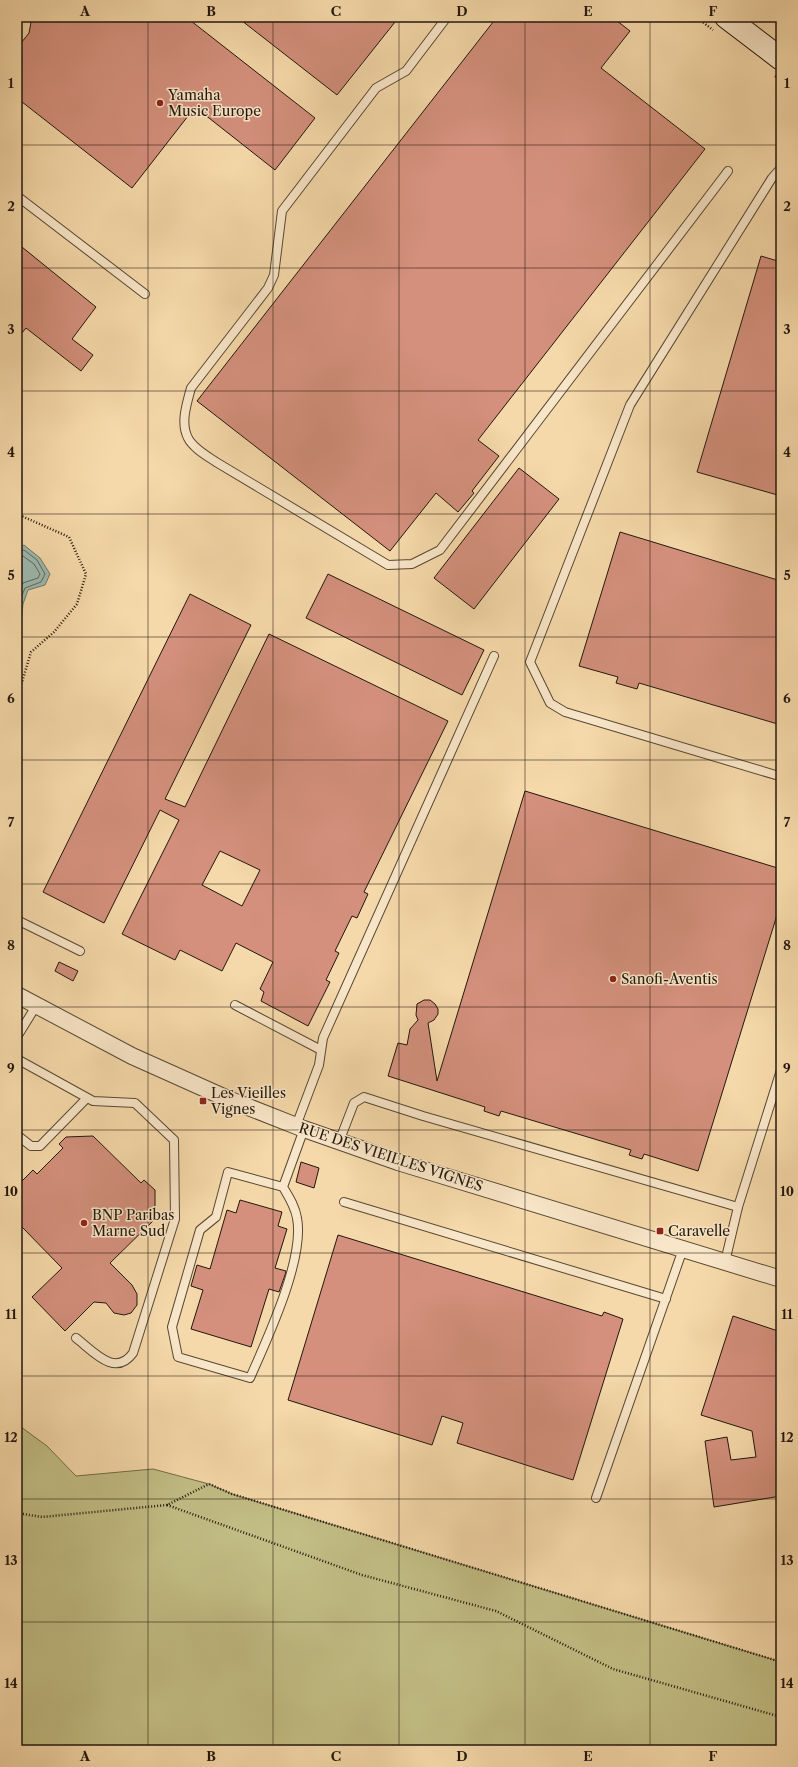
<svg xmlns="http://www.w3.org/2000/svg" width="798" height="1767" font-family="'Libre Caslon Text',serif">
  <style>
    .green { fill: #c2be85; stroke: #726a48 }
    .water { fill: #9db9ae; stroke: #6b786d }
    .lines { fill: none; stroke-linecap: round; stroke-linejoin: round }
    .shore { stroke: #5f685d; stroke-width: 1 }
    .building { fill: #d4907d; stroke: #21170c; fill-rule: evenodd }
    .lane-casing { stroke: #564834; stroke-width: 10 }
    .street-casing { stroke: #564834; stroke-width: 18 }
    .secondary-casing { stroke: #21170c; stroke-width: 24 }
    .path { stroke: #21170c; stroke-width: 2.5; stroke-dasharray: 1 2; stroke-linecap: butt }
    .lane { stroke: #f9e6c8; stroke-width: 8 }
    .street { stroke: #f9e6c8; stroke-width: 16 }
    .secondary { stroke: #f9e6c8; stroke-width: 22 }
    .grid { fill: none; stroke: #21170c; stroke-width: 1; stroke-opacity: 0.55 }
    .poi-dot { fill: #8f2418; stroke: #f9e6c8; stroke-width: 1.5 }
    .labels { text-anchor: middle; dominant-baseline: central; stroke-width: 3; stroke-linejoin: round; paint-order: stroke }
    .poi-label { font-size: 14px; fill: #21170c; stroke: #f9e6c8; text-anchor: start }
    .street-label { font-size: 14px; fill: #21170c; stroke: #f9e6c8 }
    .neatline { fill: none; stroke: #21170c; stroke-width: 1.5 }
    .grid-label { font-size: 13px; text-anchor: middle; font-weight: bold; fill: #21170c }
  </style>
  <rect width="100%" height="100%" fill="#f6d9aa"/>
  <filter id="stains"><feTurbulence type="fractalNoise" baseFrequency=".005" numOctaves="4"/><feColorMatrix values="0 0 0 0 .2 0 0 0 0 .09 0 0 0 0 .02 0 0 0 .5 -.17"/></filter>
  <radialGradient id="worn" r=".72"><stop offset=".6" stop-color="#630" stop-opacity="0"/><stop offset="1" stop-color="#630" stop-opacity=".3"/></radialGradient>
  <polygon class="green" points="17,1424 47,1446 76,1476 153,1469 209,1484 232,1494 781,1662 781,1750 17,1750"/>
  <polygon class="water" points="24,545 40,558 50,574 45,585 28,590 23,604 21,622 17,623 17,548"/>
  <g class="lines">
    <g class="shore">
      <polyline points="17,551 24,550 37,560 45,574 41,582 25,588 19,603 17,619"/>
      <polyline points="17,556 23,556 34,564 40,574 38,578 23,583 17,595"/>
    </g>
  </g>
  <g class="building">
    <polygon points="32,17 186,17 315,118 275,170 195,107 132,188 17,98 17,48 29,33"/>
    <polygon points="237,17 399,17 337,95"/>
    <polygon points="497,17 612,17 630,31 601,68 705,149 478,440 499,456 472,491 474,493 458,512 436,493 390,551 197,401"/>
    <polygon points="17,243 96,307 72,339 93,355 81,371 26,328 17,339"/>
    <polygon points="761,256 781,262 781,496 697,472"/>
    <polygon points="519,468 559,499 474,609 434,578"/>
    <polygon points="620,532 781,581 781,725 639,683 637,689 616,683 618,677 579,666"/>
    <polygon points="328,574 484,650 462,695 306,618"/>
    <path d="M190 594 251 625 165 799 185 807 269 634 448 721 364 892 368 894 357 918 352 916 335 951 339 953 326 980 330 982 308 1026 261 1001 264 992 260 989 273 962 236 943 222 971 180 950 175 960 122 934 179 820 160 810 104 923 43 892ZM220 851 260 870 242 906 202 885Z"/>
    <polygon points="525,791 781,869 781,902 698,1171 644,1154 642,1159 629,1155 631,1150 501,1111 499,1116 484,1111 485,1107 388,1076 398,1043 407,1045 410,1029 418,1020 416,1015 417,1004 424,1000 430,1000 435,1004 438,1009 438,1014 434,1020 428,1023 437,1081"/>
    <polygon points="59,962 78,971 73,981 55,971"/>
    <polygon points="93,1136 141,1183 144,1180 155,1190 155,1219 110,1263 132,1285 137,1294 137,1305 131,1313 124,1315 114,1313 106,1303 94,1302 65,1331 32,1297 62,1268 22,1227 17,1232 17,1186 33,1170 37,1174 63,1148 59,1144 66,1137"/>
    <polygon points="301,1162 319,1168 314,1188 296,1182"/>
    <polygon points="240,1200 282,1212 278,1226 287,1229 275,1268 286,1271 285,1275 279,1292 269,1289 251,1347 191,1329 203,1290 191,1286 197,1265 210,1269 227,1210 236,1213"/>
    <polygon points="338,1235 602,1316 604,1312 623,1319 573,1480 457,1443 463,1423 442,1416 432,1445 288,1400"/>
    <polygon points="733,1316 781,1332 781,1426 777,1437 781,1452 781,1496 714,1507 705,1441 727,1437 731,1460 756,1457 752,1431 701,1415"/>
  </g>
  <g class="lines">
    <defs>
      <g id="lane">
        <path d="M447 17 406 71 376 88 282 211 274 275 268 288 191 388C187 403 180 423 188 438 193 448 207 456 216 462L388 565 412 564 440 550 728 171"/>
        <polyline points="17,196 145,294"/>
        <polyline points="779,776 565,712 550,703 530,662 630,405 772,178 781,168"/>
        <polyline points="17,920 80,951"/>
        <polyline points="235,1005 321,1050"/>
        <polyline points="17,1037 36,1006"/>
        <path d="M17 1059 93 1101 135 1103 174 1140 175 1219 133 1353C115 1378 93 1351 76 1338"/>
        <polyline points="296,1126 319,1065 323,1038 494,656"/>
        <polyline points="17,1135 31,1146 40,1146 87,1098"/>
        <polyline points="339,1142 354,1103 364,1097 423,1116 738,1207"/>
        <path d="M283 1187C289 1197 295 1206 297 1218 305 1259 267 1339 250 1378L178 1357 172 1327 200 1230 216 1217 228 1172 283 1187 304 1129"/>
        <polyline points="344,1202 666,1299"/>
        <polyline points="725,1262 738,1207 781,1070"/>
        <polyline points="596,1498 683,1249"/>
      </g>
      <polyline id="street" points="17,995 132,1056 228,1099 304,1129 398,1162 781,1279"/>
      <polyline id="secondary" points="726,17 781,59"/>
    </defs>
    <use href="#lane" class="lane-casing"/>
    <use href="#street" class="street-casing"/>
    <use href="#secondary" class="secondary-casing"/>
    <g class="path">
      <polyline points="696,17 713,30"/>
      <polyline points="775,76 781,80"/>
      <polyline points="17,514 69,537 86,574 77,604 54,632 31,652 17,699"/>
      <polyline points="167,1505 362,1575 496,1611 613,1669 781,1717"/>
      <polyline points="17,1513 42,1517 167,1505 209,1484 232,1494 781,1662"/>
    </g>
    <use href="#lane" class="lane"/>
    <use href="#street" class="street"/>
    <use href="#secondary" class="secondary"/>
  </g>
  <path class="grid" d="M148 17V1750M273 17V1750M399 17V1750M525 17V1750M650 17V1750M17 145H781M17 268H781M17 391H781M17 514H781M17 637H781M17 760H781M17 884H781M17 1007H781M17 1130H781M17 1253H781M17 1376H781M17 1499H781M17 1622H781"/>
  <g class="poi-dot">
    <circle cx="160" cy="103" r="4"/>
    <circle cx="613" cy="979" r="4"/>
    <rect x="199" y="1097" width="8" height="8" rx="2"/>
    <circle cx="84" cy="1223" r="4"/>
    <rect x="656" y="1227" width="8" height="8" rx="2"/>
  </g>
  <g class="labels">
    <g class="poi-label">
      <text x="168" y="95">Yamaha<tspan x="168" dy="16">Music Europe</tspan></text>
      <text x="621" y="979">Sanofi-Aventis</text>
      <text x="211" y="1093">Les Vieilles<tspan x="211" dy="16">Vignes</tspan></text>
      <text x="92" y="1215">BNP Paribas<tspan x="92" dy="16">Marne Sud</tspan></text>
      <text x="668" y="1231">Caravelle</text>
    </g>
    <g class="street-label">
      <text transform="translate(391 1157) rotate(18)">RUE DES VIEILLES VIGNES</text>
    </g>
  </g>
  <rect width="798" height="1767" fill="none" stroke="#f6d9aa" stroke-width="44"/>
  <rect x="22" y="22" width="754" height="1723" class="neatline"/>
  <g class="grid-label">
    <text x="85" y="16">A</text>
    <text x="211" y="16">B</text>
    <text x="336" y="16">C</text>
    <text x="462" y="16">D</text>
    <text x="588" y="16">E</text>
    <text x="713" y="16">F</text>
    <text x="11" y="88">1</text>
    <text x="787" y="88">1</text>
    <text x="11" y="211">2</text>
    <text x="787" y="211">2</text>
    <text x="11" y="334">3</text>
    <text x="787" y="334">3</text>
    <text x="11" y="457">4</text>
    <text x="787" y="457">4</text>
    <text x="11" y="580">5</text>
    <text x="787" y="580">5</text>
    <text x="11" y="703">6</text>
    <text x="787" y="703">6</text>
    <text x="11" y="827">7</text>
    <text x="787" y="827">7</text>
    <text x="11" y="950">8</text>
    <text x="787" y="950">8</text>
    <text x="11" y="1073">9</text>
    <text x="787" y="1073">9</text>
    <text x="11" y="1196">10</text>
    <text x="787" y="1196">10</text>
    <text x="11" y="1319">11</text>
    <text x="787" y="1319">11</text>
    <text x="11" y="1442">12</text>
    <text x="787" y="1442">12</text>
    <text x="11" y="1565">13</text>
    <text x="787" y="1565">13</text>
    <text x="11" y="1688">14</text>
    <text x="787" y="1688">14</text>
    <text x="85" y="1761">A</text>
    <text x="211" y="1761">B</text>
    <text x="336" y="1761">C</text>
    <text x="462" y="1761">D</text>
    <text x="588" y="1761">E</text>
    <text x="713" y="1761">F</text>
  </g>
  <rect width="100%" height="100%" filter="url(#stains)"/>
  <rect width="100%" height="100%" fill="url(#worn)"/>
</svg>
